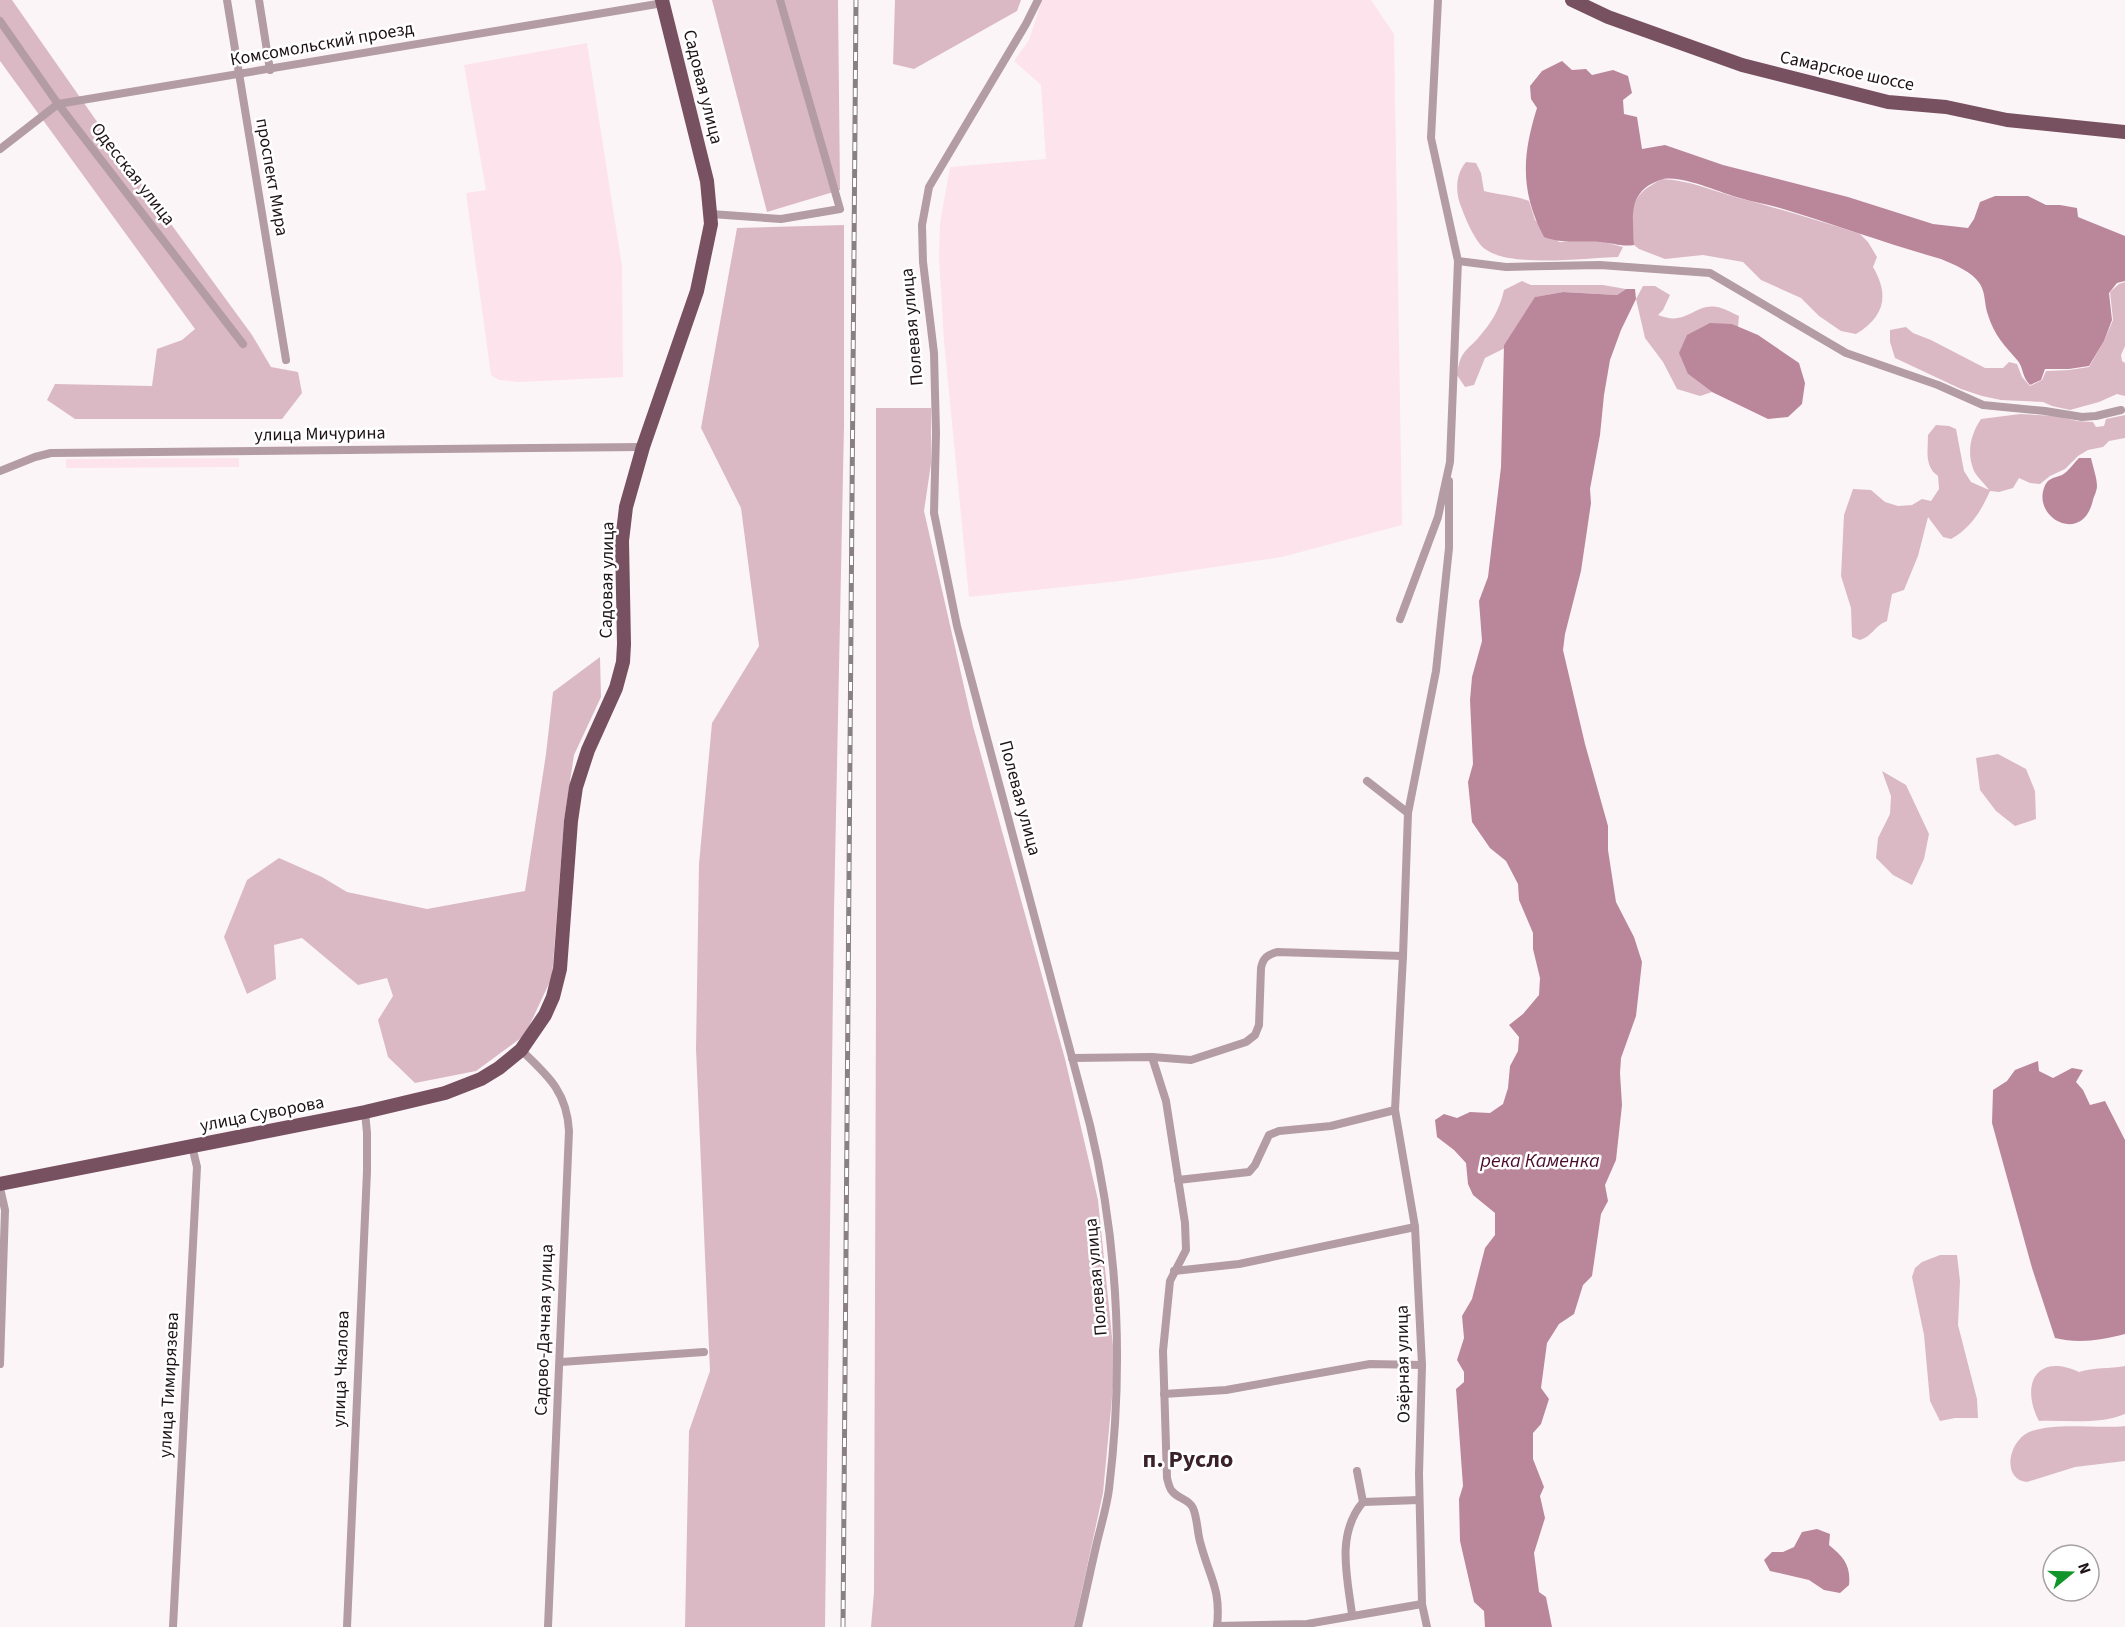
<svg xmlns="http://www.w3.org/2000/svg" width="2125" height="1627" font-family="'Source Sans 3',sans-serif">
  <style>
    .built { fill: #fde3ec }
    .green { fill: #dab9c5 }
    .water { fill: #ba879a }
    .lines { fill: none; stroke-linecap: round; stroke-linejoin: round }
    .street { stroke: #b39ca4; stroke-width: 8 }
    .primary { stroke: #785160; stroke-width: 14 }
    .rail-casing { stroke: #898084; stroke-width: 5 }
    .rail { stroke: #fff; stroke-width: 3; stroke-dasharray: 9; stroke-linecap: butt }
    .labels { text-anchor: middle; dominant-baseline: central; stroke-width: 5; stroke-linejoin: round; paint-order: stroke }
    .street-label { font-size: 18px; fill: #1e1317; stroke: #fff }
    .water-label { font-size: 20px; font-style: italic; fill: #4b0c2c; stroke: #fff }
    .district-label { font-size: 24px; font-weight: bold; fill: #3a222b; stroke: #fff }
  </style>
  <rect width="100%" height="100%" fill="#fcf5f8"/>
  <g class="built">
    <polygon points="1042,0 1371,0 1394,34 1402,525 1282,557 1120,581 969,597 944,341 939,258 940,223 950,167 1046,159 1041,85 1014,61 1029,40"/>
    <polygon points="587,43 622,266 623,377 519,382 499,380 491,375 466,193 486,190 464,65"/>
    <polygon points="239,458 239,467 66,468 66,459"/>
  </g>
  <g class="green">
    <polygon points="0,0 12,0 114,146 252,335 271,367 298,372 302,393 282,419 75,419 47,400 55,384 152,386 157,349 182,340 195,329 0,61"/>
    <polygon points="712,0 838,0 840,190 767,212"/>
    <polygon points="895,0 1021,0 1017,11 914,69 893,64"/>
    <path d="M1466 162 1476 163 1481 173 1484 191C1499 195 1514 195 1529 201L1535 220 1559 242H1604L1623 247 1618 257C1585 258 1510 268 1485 249 1476 243 1466 220 1462 209 1455 193 1455 175 1466 162Z"/>
    <path d="M1662 179C1689 180 1713 191 1739 198 1780 209 1820 221 1860 234L1868 242 1877 257 1873 267C1890 296 1884 317 1856 334L1841 331 1819 316 1801 298 1761 280 1743 262 1703 255 1665 259 1639 249 1634 245C1632 209 1627 197 1662 179Z"/>
    <polygon points="844,225 844,426 834,912 825,1627 685,1627 689,1431 710,1371 696,1049 699,864 712,723 759,646 741,508 701,428 737,228"/>
    <path d="M1522 281 1531 285H1603L1626 289 1617 295 1563 292 1536 297 1504 345 1505 348 1485 358 1474 385 1465 387 1457 375C1460 348 1469 351 1483 332 1494 319 1500 307 1504 290Z"/>
    <polygon points="2125,282 2125,346 2121,355 2122,361 2125,363 2125,396 2117,394 2099,402 2070,410 2052,406 2043,402 2001,400 1982,396 1961,389 1895,358 1890,342 1890,330 1906,327 1913,333 1931,340 1985,368 2003,368 2009,362 2017,364 2022,377 2030,386 2042,380 2046,371 2069,370 2089,367 2104,341 2113,320 2110,292 2119,284"/>
    <path d="M1643 286H1655L1670 295 1663 310 1658 315C1687 327 1694 303 1717 307 1724 308 1732 313 1739 316L1738 327 1732 324 1688 374 1712 392 1700 396 1677 389 1663 362 1645 338 1636 299Z"/>
    <polygon points="876,408 931,408 931,464 924,511 973,726 1065,1059 1098,1200 1115,1366 1103,1493 1074,1627 871,1627 874,1592 876,997"/>
    <path d="M2020 414 2056 416 2077 421 2093 422 2096 427 2104 426 2106 419 2125 415V438L2109 441 2103 447 2088 450 2078 456 2065 469 2050 476 2040 484 2030 483 2019 478 2013 488 1999 492 1990 491C1981 511 1971 528 1951 539L1943 537 1928 517 1918 556 1904 590 1892 594 1887 621C1873 627 1874 635 1860 640L1852 637 1851 608 1841 576 1844 515 1853 489 1871 490 1885 502 1898 506 1912 505 1922 499 1931 501 1939 489 1938 476C1924 466 1928 450 1928 435L1936 425 1949 426 1956 429 1964 471 1971 482 1989 490C1985 484 1977 477 1974 471 1966 452 1971 434 1981 419Z"/>
    <polygon points="600,657 601,697 574,755 564,821 552,977 525,1035 476,1071 415,1083 388,1057 378,1020 393,996 387,978 358,985 302,938 274,945 276,979 247,994 224,937 247,880 279,858 322,877 347,892 427,909 525,891 546,754 553,692"/>
    <polygon points="1998,754 2026,769 2035,791 2036,819 2015,826 1996,811 1980,790 1976,758"/>
    <polygon points="1882,771 1906,785 1929,834 1924,859 1912,885 1893,875 1876,858 1878,838 1890,814 1891,796"/>
    <polygon points="1940,1255 1957,1255 1960,1281 1958,1325 1977,1399 1978,1418 1955,1418 1940,1421 1930,1401 1924,1335 1912,1277 1915,1268 1922,1262"/>
    <path d="M2125 1366V1414C2099 1425 2067 1420 2039 1421 2020 1385 2036 1352 2079 1372 2094 1367 2109 1369 2125 1366Z"/>
    <path d="M2125 1426V1461L2075 1467 2027 1482C2000 1479 2009 1438 2032 1431 2058 1422 2097 1429 2125 1426Z"/>
  </g>
  <g class="water">
    <path d="M1562 61 1572 70 1586 69 1592 75 1613 70 1628 76 1632 93 1623 100 1624 114 1637 117 1642 149 1665 145 1723 165 1848 197 1933 224 1968 228 1974 219 1980 202 1995 196H2028L2046 205H2060L2077 208 2078 217 2125 236V281L2117 283 2109 293 2112 320 2104 341 2089 366 2069 369H2045L2041 380 2030 385C2021 375 2024 369 2018 361 2005 346 1994 335 1988 315 1984 304 1986 294 1980 284 1972 271 1954 265 1941 259 1887 244 1834 224 1780 208 1766 204 1753 202 1740 198 1720 193 1679 173 1660 180 1627 192 1633 216 1634 245 1622 247 1613 243 1601 242 1581 241 1563 244 1544 237 1520 191 1522 156 1537 108L1531 99 1530 86 1542 71Z"/>
    <polygon points="1626,289 1635,289 1636,299 1621,330 1610,360 1604,395 1600,435 1590,489 1591,503 1581,571 1565,634 1563,650 1585,744 1608,826 1608,850 1616,902 1634,937 1642,962 1636,1016 1621,1058 1620,1073 1622,1105 1616,1160 1605,1185 1608,1201 1601,1214 1592,1276 1583,1285 1574,1314 1559,1324 1547,1343 1541,1388 1549,1399 1541,1424 1533,1433 1533,1459 1544,1487 1540,1496 1545,1518 1534,1553 1539,1592 1546,1597 1552,1627 1485,1627 1484,1611 1474,1602 1460,1541 1459,1499 1463,1486 1456,1389 1464,1382 1464,1372 1457,1360 1464,1338 1462,1316 1472,1299 1485,1248 1495,1235 1495,1213 1473,1195 1468,1184 1466,1163 1454,1150 1437,1137 1435,1120 1444,1114 1457,1118 1470,1112 1490,1113 1503,1104 1508,1088 1510,1066 1518,1051 1519,1037 1509,1025 1523,1014 1539,995 1540,978 1533,949 1533,933 1519,900 1518,884 1506,861 1490,848 1472,822 1468,782 1473,764 1470,700 1472,677 1482,641 1479,601 1488,577 1501,467 1504,345 1535,297 1563,292 1617,295"/>
    <polygon points="1710,323 1732,324 1758,335 1799,363 1805,383 1802,404 1788,417 1768,419 1712,392 1688,374 1679,353 1687,335"/>
    <path d="M2079 458H2091C2093 467 2097 478 2097 486 2097 491 2094 496 2093 500 2083 545 2033 519 2044 488 2047 478 2054 478 2062 475 2068 472 2074 463 2079 458Z"/>
    <path d="M2038 1061 2039 1071 2053 1078 2072 1068 2083 1070 2076 1082 2083 1090 2090 1105 2105 1101 2125 1140V1334C2101 1340 2079 1344 2055 1338L2032 1268 1992 1123 1993 1090 2007 1081 2015 1070Z"/>
    <path d="M1817 1529 1830 1534 1829 1545C1844 1557 1851 1566 1849 1585L1840 1593 1824 1590 1809 1580 1770 1571 1764 1560 1772 1552H1783L1794 1547 1802 1532Z"/>
  </g>
  <g class="lines">
    <g class="street">
      <polyline points="227,0 286,360"/>
      <polyline points="259,0 270,70"/>
      <path d="M1038 0 1026 24 929 187 922 225 923 262 934 353 936 433 934 513 957 626 1090 1125C1119 1247 1124 1365 1109 1489 1107 1505 1102 1522 1098 1538 1091 1567 1085 1597 1078 1627"/>
      <polyline points="0,21 58,104 243,344"/>
      <polyline points="0,149 58,104 663,3"/>
      <polyline points="711,214 781,219 840,209 780,0"/>
      <polyline points="1458,261 1506,267 1600,265 1710,273 1846,353 1938,385 1983,405 2045,411 2082,417 2096,416 2121,410"/>
      <polyline points="0,471 35,457 51,453 643,447"/>
      <polyline points="1400,619 1438,517 1450,462 1458,261 1431,138 1438,0"/>
      <polyline points="1367,781 1408,813 1403,956 1395,1110 1415,1227 1422,1365 1419,1474 1422,1604 1427,1627"/>
      <polyline points="1408,813 1436,671 1449,548 1449,481"/>
      <path d="M521 1050C547 1075 567 1091 569 1131 561 1296 556 1462 548 1627"/>
      <path d="M1152 1057 1166 1101 1185 1223 1186 1250 1170 1281 1163 1351 1167 1478C1168 1481 1169 1488 1172 1491 1178 1499 1189 1499 1193 1508 1198 1520 1197 1534 1201 1545 1210 1579 1221 1588 1217 1627"/>
      <path d="M1072 1058 1152 1057 1191 1060 1246 1042 1255 1035 1259 1025 1261 968C1263 958 1267 955 1277 952L1403 956"/>
      <polyline points="1178,1180 1249,1172 1255,1165 1269,1135 1279,1131 1331,1126 1395,1110"/>
      <polyline points="0,1188 5,1210 0,1364"/>
      <polyline points="1174,1271 1239,1264 1415,1227"/>
      <polyline points="561,1362 704,1352"/>
      <polyline points="1164,1394 1226,1390 1370,1364 1422,1365"/>
      <polyline points="1363,1502 1419,1500"/>
      <path d="M1352 1614C1347 1576 1336 1534 1363 1502L1357 1471"/>
      <polyline points="1217,1626 1307,1624 1422,1604"/>
      <polyline points="173,1627 197,1167 192,1146"/>
      <polyline points="347,1627 367,1171 367,1133 365,1112"/>
    </g>
    <g class="primary">
      <polyline points="1572,0 1608,17 1742,65 1888,102 1946,107 2007,120 2125,132"/>
      <polyline points="0,1184 365,1112 445,1093 481,1079 499,1068 521,1050 545,1015 553,997 560,969 571,821 576,787 588,750 616,688 623,662 624,644 622,541 626,507 643,447 697,291 711,224 707,181 662,0"/>
    </g>
    <defs>
      <polyline id="rail" points="843,1627 856,0"/>
    </defs>
    <use href="#rail" class="rail-casing"/>
    <use href="#rail" class="rail"/>
  </g>
  <g class="labels">
    <g class="street-label">
      <text transform="translate(322 44) rotate(-10)">Комсомольский проезд</text>
      <text transform="translate(1847 71) rotate(12)">Самарское шоссе</text>
      <text transform="translate(703 87) rotate(76)">Садовая улица</text>
      <text transform="translate(133 174) rotate(52)">Одесская улица</text>
      <text transform="translate(272 177) rotate(80)">проспект Мира</text>
      <text transform="translate(912 327) rotate(-95)">Полевая улица</text>
      <text transform="translate(320 434) rotate(-1)">улица Мичурина</text>
      <text transform="translate(607 580) rotate(-89)">Садовая улица</text>
      <text transform="translate(1020 798) rotate(75)">Полевая улица</text>
      <text transform="translate(262 1114) rotate(-11)">улица Суворова</text>
      <text transform="translate(1096 1277) rotate(-95)">Полевая улица</text>
      <text transform="translate(544 1330) rotate(-88)">Садово-Дачная улица</text>
      <text transform="translate(1403 1364) rotate(-91)">Озёрная улица</text>
      <text transform="translate(341 1369) rotate(-88)">улица Чкалова</text>
      <text transform="translate(169 1385) rotate(-87)">улица Тимирязева</text>
    </g>
    <g class="water-label">
      <text x="1540" y="1161">река Каменка</text>
    </g>
    <g class="district-label">
      <text x="1188" y="1459">п. Русло</text>
    </g>
  </g>
  <g transform="translate(2071 1573) rotate(71)"><circle r="28" fill="#ffffff" stroke="#a5a1a2" stroke-width="1.5"/>
  <path d="M0-4.5L10 22L0 15L-10 22Z" fill="#0f952a"/>
  <text y="-9" font-size="16" font-weight="bold" text-anchor="middle" fill="#1e1317">N</text>
  </g>
</svg>
